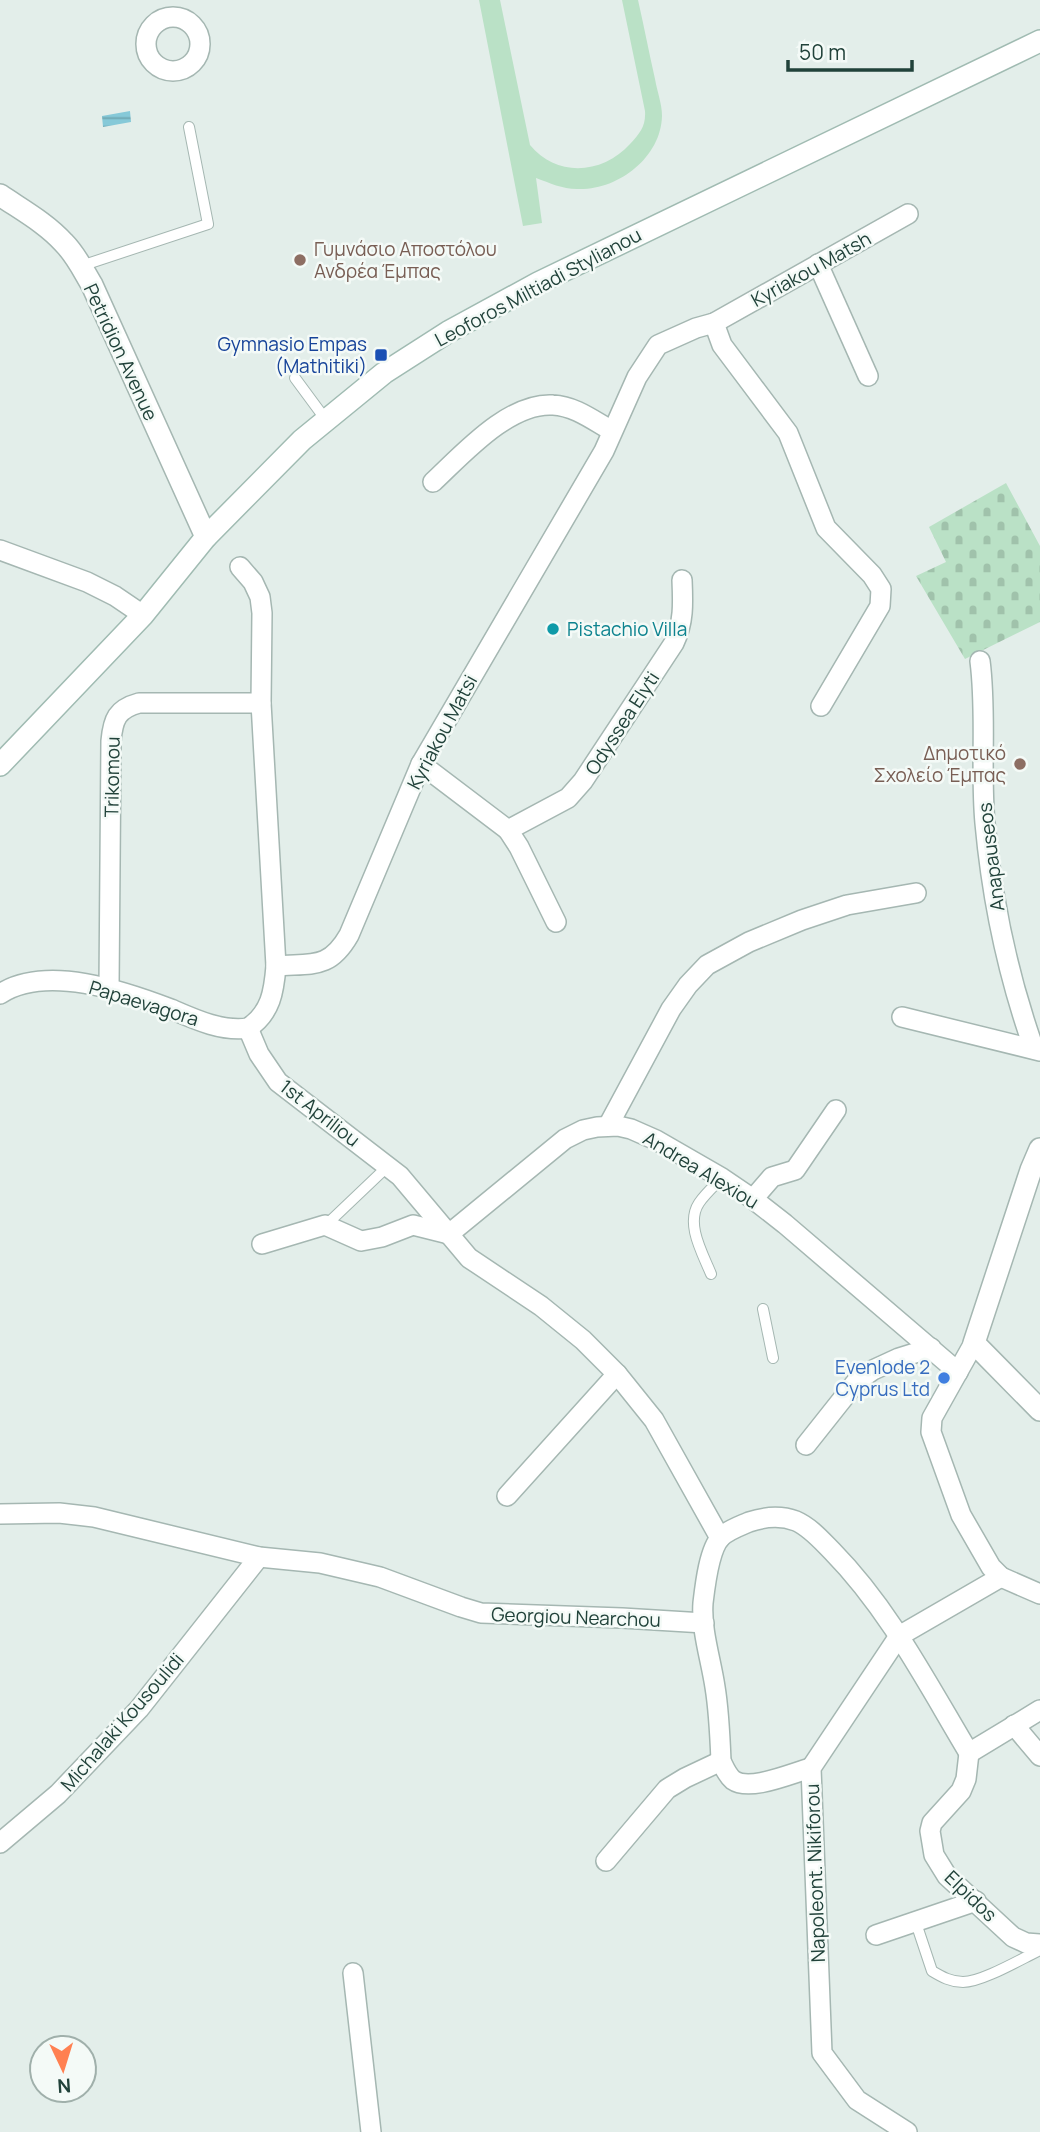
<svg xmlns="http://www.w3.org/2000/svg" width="1040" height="2132" font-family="Manrope,sans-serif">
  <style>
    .cemetery { fill: url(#cemetery-stones) }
    .pitch { fill: #bae1c6 }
    .water { fill: url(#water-rules) }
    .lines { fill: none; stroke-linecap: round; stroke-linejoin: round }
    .service-casing { stroke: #a5b7b2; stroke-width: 12 }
    .minor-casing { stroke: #a5b7b2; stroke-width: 22 }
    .tertiary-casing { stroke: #a5b7b2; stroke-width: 24 }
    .secondary-casing { stroke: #a0bbb2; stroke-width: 24 }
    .service { stroke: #fff; stroke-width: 10 }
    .minor { stroke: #fff; stroke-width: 19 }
    .tertiary { stroke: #fff; stroke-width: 21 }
    .secondary { stroke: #fff; stroke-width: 21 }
    .education-dot { fill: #8d6e63; stroke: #f4faf7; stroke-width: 2.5 }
    .transit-dot { fill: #1a4fb4; stroke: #f4faf7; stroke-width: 2.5 }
    .culture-dot { fill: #0f9aa8; stroke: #f4faf7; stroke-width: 2.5 }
    .shop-dot { fill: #3f7fe0; stroke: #f4faf7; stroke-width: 2.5 }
    .labels { text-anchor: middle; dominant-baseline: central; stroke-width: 5; stroke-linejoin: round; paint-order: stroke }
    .education-label { font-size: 19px; fill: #785e54; stroke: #f4faf7; text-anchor: start }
    .street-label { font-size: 19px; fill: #21423a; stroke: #f4faf7 }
    .transit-label { font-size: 19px; fill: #164399; stroke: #f4faf7; text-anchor: end }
    .culture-label { font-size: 19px; fill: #0d838f; stroke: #f4faf7; text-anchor: start }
    .shop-label { font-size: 19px; fill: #366cbe; stroke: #f4faf7; text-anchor: end }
  </style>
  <defs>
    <pattern id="cemetery-stones" width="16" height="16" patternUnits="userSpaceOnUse" patternTransform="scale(1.75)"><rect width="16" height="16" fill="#bae1c6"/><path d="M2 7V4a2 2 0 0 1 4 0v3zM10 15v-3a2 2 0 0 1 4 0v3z" fill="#a0c2ab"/></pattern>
    <pattern id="water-rules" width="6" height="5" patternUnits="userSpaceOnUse" patternTransform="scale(1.75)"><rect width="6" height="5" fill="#86c9d8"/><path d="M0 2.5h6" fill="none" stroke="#6da5b0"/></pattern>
  </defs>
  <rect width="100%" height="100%" fill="#e3eeea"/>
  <polygon class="cemetery" points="1006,483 1040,546 1040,622 965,659 916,576 946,562 929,527"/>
  <path class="pitch" d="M479 0H500L530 145C557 178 603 174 630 144 640 133 646 126 645 111L622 0H638C644 26 649 53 655 79 657 91 662 104 662 116 661 158 617 191 577 189 562 189 550 183 536 178L542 223 523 226Z"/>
  <polygon class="water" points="130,111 131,122 103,127 102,116"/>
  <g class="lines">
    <defs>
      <g id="service">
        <polyline points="81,266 208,224 189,127"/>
        <polyline points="295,378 326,420"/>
        <polyline points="326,1225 388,1166"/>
        <path d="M711 1274C703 1254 685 1224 699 1203 705 1194 714 1186 722 1178"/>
        <polyline points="763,1309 773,1358"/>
        <path d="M916 1923 932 1971C942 1977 951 1982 963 1982 982 1982 1021 1959 1040 1950"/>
      </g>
      <g id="minor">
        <circle cx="173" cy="44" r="27"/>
        <polyline points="818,264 868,376"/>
        <polyline points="714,323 722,345 788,433 826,528 872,575 881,589 880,606 821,706"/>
        <path d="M433 482C463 454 509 402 553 405 575 406 594 421 612 431"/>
        <polyline points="0,550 87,582 115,596 143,615"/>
        <path d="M980 661C987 715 980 769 985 823 992 900 1008 976 1034 1049"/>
        <path d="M421 764 508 830 568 798 583 781 674 643C684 622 683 603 682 580"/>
        <polyline points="508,830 519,847 556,922"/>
        <path d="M276 966C312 963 329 970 349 935L421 764 604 451 637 377 658 345 696 328 714 323 908 214"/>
        <path d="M109 988 111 741C113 719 117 709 139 703H261"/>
        <path d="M0 994C46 964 124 991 171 1009 194 1019 222 1032 248 1028 271 1013 274 991 276 966L261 703 262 613 260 597 253 582 240 567"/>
        <polyline points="902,1017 1040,1051"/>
        <polyline points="248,1028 259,1054 278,1082 400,1176 469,1258 541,1306 583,1340 617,1374 654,1420 720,1538"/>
        <polyline points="608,1126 671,1009 688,985 707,965 749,942 802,920 847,905 916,893"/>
        <polyline points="753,1199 772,1177 795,1170 836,1110"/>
        <polyline points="449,1234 565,1139 583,1130 597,1127 618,1126 631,1129 656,1140 722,1178 753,1199 785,1224 958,1372"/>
        <polyline points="262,1244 325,1225 361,1241 382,1237 413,1225 449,1234"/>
        <polyline points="974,1343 932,1418 931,1432 961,1515 991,1567 1001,1577 1040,1594"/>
        <polyline points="806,1445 856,1382 873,1370 899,1358 931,1348"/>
        <polyline points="507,1496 617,1374"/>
        <polyline points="0,1514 59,1513 94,1517 259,1557 320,1563 380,1577 461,1607 481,1613 622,1618 704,1623"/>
        <polyline points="1014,1725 1040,1756"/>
        <polyline points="969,1753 966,1779 961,1791 932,1823 930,1831 934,1855 947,1876 1013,1937 1026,1943 1040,1944"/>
        <polyline points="969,1753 1040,1710"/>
        <path d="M811 1768C792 1773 750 1792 733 1780 727 1775 724 1767 721 1761 720 1736 719 1711 715 1687 711 1660 701 1630 703 1603 705 1586 709 1549 721 1537 728 1530 740 1526 749 1522 764 1517 780 1515 796 1521 810 1527 822 1541 832 1551 889 1609 927 1683 969 1753"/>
        <polyline points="0,1843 58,1794 139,1709 259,1557"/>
        <polyline points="606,1861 667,1789 685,1778 721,1761"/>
        <polyline points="876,1935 976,1901"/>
        <polyline points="353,1973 371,2132"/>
        <polyline points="907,2132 857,2100 822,2053 811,1768 899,1636 1001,1577"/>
      </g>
      <g id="tertiary">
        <path d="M0 195C22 210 46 223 64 243 76 255 83 270 92 285L206 537"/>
        <polyline points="1040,1149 1031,1170 974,1343 1040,1410"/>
      </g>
      <polyline id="secondary" points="0,765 143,615 206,537 302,440 384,373 448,332 538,283 1040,41"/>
    </defs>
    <use href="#service" class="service-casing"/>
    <use href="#minor" class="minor-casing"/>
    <use href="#tertiary" class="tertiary-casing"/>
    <use href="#secondary" class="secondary-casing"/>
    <use href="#service" class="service"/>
    <use href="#minor" class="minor"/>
    <use href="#tertiary" class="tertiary"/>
    <use href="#secondary" class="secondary"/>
  </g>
  <g class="education-dot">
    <circle cx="300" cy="260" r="7"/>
    <circle cx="1020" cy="764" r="7"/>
  </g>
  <rect class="transit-dot" x="374" y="348" width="14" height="14" rx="3.5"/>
  <circle class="culture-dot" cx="553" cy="629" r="7"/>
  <circle class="shop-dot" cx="944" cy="1378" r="7"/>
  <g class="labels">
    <g class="education-label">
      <text x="314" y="249">Γυμνάσιο Αποστόλου<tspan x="314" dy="22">Ανδρέα Έμπας</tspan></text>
      <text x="1006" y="753" text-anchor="end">Δημοτικό<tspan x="1006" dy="22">Σχολείο Έμπας</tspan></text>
    </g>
    <g class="street-label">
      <text transform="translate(811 269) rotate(-29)">Kyriakou Matsh</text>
      <text transform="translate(538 287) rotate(-28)">Leoforos Miltiadi Stylianou</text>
      <text transform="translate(121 352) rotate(65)">Petridion Avenue</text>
      <text transform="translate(622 723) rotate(-57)">Odyssea Elyti</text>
      <text transform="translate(442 732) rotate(-62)">Kyriakou Matsi</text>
      <text transform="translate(112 777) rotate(-89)">Trikomou</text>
      <text transform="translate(991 857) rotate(-97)">Anapauseos</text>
      <text transform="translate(144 1003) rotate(17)">Papaevagora</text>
      <text transform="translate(320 1113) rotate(38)">1st Apriliou</text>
      <text transform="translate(701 1170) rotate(31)">Andrea Alexiou</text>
      <text transform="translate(576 1617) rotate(2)">Georgiou Nearchou</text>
      <text transform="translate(122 1722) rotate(-49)">Michalaki Kousoulidi</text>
      <text transform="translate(815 1873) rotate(-92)">Napoleont. Nikiforou</text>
      <text transform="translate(971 1896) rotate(44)">Elpidos</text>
    </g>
    <g class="transit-label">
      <text x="367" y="344">Gymnasio Empas<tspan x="367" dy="22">(Mathitiki)</tspan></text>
    </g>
    <g class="culture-label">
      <text x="567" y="629">Pistachio Villa</text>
    </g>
    <g class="shop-label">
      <text x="930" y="1367">Evenlode 2<tspan x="930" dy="22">Cyprus Ltd</tspan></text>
    </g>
  </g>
  <g transform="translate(63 2069) rotate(176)"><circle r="33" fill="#f4faf7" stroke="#a0b0ab" stroke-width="2"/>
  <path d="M0-5L12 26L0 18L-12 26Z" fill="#ff8051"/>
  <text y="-10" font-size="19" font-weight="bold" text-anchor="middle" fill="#21423a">N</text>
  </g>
  <path d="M788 60v10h124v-10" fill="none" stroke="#21423a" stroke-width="3.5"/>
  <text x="799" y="60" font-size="21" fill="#21423a" stroke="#f4faf7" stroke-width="5" paint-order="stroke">50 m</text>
</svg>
